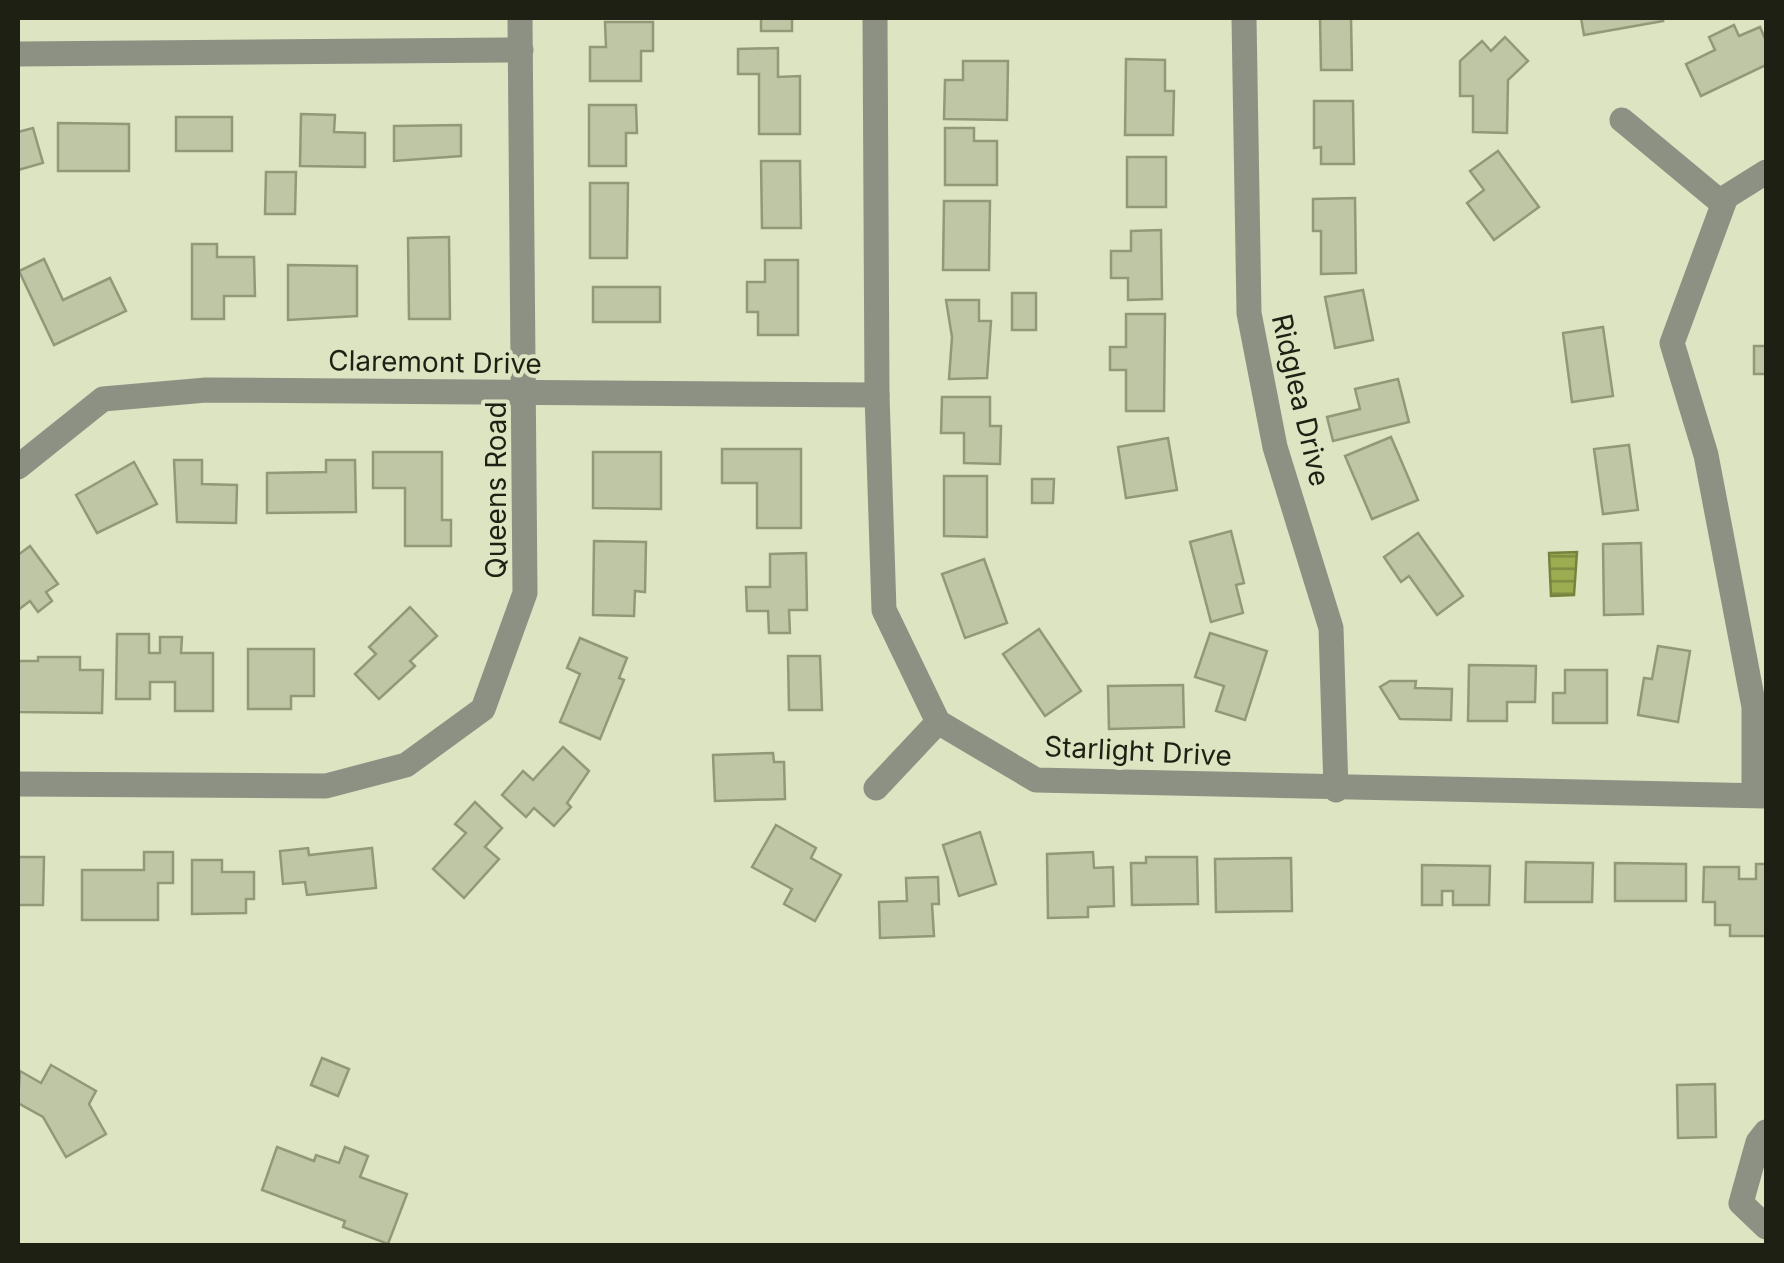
<svg xmlns="http://www.w3.org/2000/svg" width="1784" height="1263" font-family="Inter,sans-serif">
  <style>
    .water { fill: url(#water-rules); stroke: #76833e; stroke-width: 2.5 }
    .building { fill: #bec6a5; stroke: #929979; stroke-width: 2.5 }
    .lines { fill: none; stroke-linecap: round; stroke-linejoin: round }
    .street { stroke: #8d9183; stroke-width: 25 }
    .labels { text-anchor: middle; dominant-baseline: central; stroke-width: 8; stroke-linejoin: round; paint-order: stroke }
    .street-label { font-size: 28px; fill: #1d2013; stroke: #dce4c2 }
  </style>
  <defs>
    <pattern id="water-rules" width="6" height="5" patternUnits="userSpaceOnUse" patternTransform="scale(2.5)"><rect width="6" height="5" fill="#9cad51"/><path d="M0 2.5h6" fill="none" stroke="#7f8c42"/></pattern>
  </defs>
  <rect width="100%" height="100%" fill="#dce4c2"/>
  <polygon class="water" points="1577,552 1574,595 1551,596 1549,553"/>
  <g class="building">
    <rect x="761" y="18" width="31" height="13"/>
    <polygon points="1320,18 1351,18 1352,70 1321,70"/>
    <polygon points="1581,18 1662,18 1663,21 1584,35"/>
    <polygon points="605,22 653,22 653,51 641,51 641,81 590,81 590,47 606,47"/>
    <polygon points="1734,25 1739,36 1760,27 1766,41 1766,65 1701,96 1686,64 1715,50 1709,37"/>
    <polygon points="1505,37 1528,61 1508,80 1507,133 1473,132 1473,96 1460,96 1460,61 1482,41 1491,51"/>
    <polygon points="778,48 778,77 800,76 800,134 759,134 759,74 738,74 738,49"/>
    <polygon points="1126,59 1165,60 1165,91 1174,91 1173,135 1125,135"/>
    <polygon points="963,61 1008,61 1007,120 944,119 945,80 963,80"/>
    <polygon points="1314,101 1353,101 1354,164 1321,164 1321,147 1314,148"/>
    <polygon points="589,105 636,105 637,133 626,133 626,166 589,166"/>
    <polygon points="301,114 335,115 334,132 365,133 365,167 300,166"/>
    <rect x="176" y="117" width="56" height="34"/>
    <polygon points="58,123 129,124 129,171 58,171"/>
    <polygon points="461,125 461,156 394,161 394,126"/>
    <polygon points="33,128 43,163 18,170 18,132"/>
    <polygon points="945,128 974,128 974,141 997,141 997,185 945,185"/>
    <polygon points="1498,151 1539,207 1494,240 1467,203 1484,190 1470,171"/>
    <rect x="1127" y="157" width="39" height="50"/>
    <polygon points="761,161 800,161 801,228 762,228"/>
    <polygon points="266,172 296,172 295,214 265,214"/>
    <polygon points="590,183 628,183 627,258 590,258"/>
    <polygon points="1355,198 1356,273 1321,274 1321,231 1313,231 1313,199"/>
    <polygon points="944,201 990,201 989,270 943,270"/>
    <polygon points="1161,230 1162,299 1128,300 1128,278 1111,278 1111,251 1131,251 1131,231"/>
    <polygon points="449,237 450,319 409,319 408,238"/>
    <polygon points="192,244 217,244 217,257 254,257 255,296 224,296 224,319 192,319"/>
    <polygon points="44,259 63,300 110,278 126,311 54,345 19,271"/>
    <polygon points="765,260 798,260 798,335 758,335 758,312 747,312 747,282 765,282"/>
    <polygon points="288,265 357,266 357,316 288,320"/>
    <rect x="593" y="287" width="67" height="35"/>
    <polygon points="1363,290 1373,340 1335,348 1325,297"/>
    <rect x="1012" y="293" width="24" height="37"/>
    <polygon points="946,300 979,300 979,321 991,321 987,378 949,379 952,337"/>
    <polygon points="1126,314 1165,314 1164,411 1126,411 1126,370 1110,370 1110,347 1126,347"/>
    <polygon points="1603,327 1613,396 1572,402 1563,333"/>
    <rect x="1754" y="346" width="12" height="28"/>
    <polygon points="1398,379 1409,422 1333,441 1327,417 1360,409 1355,389"/>
    <polygon points="942,397 990,397 990,426 1001,426 1000,464 964,463 964,433 941,433"/>
    <polygon points="1391,437 1418,500 1372,519 1345,456"/>
    <polygon points="1168,438 1177,490 1126,498 1118,447"/>
    <polygon points="1629,445 1638,510 1603,514 1594,449"/>
    <polygon points="722,449 801,449 801,528 757,528 757,483 722,483"/>
    <polygon points="373,452 442,452 442,520 451,520 451,546 405,546 405,488 373,488"/>
    <polygon points="593,452 661,452 661,509 593,508"/>
    <polygon points="174,460 202,460 202,484 237,485 236,523 177,522"/>
    <polygon points="326,460 355,460 356,512 267,513 267,473 326,472"/>
    <polygon points="134,462 157,504 97,533 76,495"/>
    <polygon points="944,476 987,476 987,537 944,536"/>
    <polygon points="1032,479 1054,479 1053,503 1032,503"/>
    <polygon points="1231,531 1244,583 1236,585 1243,613 1211,622 1190,542"/>
    <polygon points="1418,533 1463,596 1437,615 1409,576 1401,582 1384,557"/>
    <polygon points="594,541 646,542 645,592 635,591 634,616 593,615"/>
    <polygon points="1641,543 1643,614 1604,615 1603,544"/>
    <polygon points="30,546 58,584 46,592 52,601 38,612 30,601 18,610 18,555"/>
    <polygon points="806,553 807,610 789,610 790,633 769,633 768,611 747,611 746,587 770,587 770,554"/>
    <polygon points="984,559 1007,623 965,638 942,574"/>
    <polygon points="410,607 437,636 410,661 415,666 379,699 355,674 376,654 369,647"/>
    <polygon points="1039,629 1081,691 1045,716 1003,654"/>
    <polygon points="1210,633 1267,651 1245,720 1216,711 1224,686 1195,677"/>
    <polygon points="117,634 149,634 149,653 160,653 160,637 182,637 181,653 213,653 213,711 175,711 175,682 150,682 150,699 116,699"/>
    <polygon points="580,638 627,658 619,678 624,680 600,739 560,722 580,674 567,668"/>
    <polygon points="1658,646 1690,651 1678,722 1638,715 1644,678 1652,679"/>
    <polygon points="248,649 314,649 314,696 291,696 291,709 248,709"/>
    <polygon points="788,656 820,656 822,710 789,710"/>
    <polygon points="38,657 80,657 80,670 103,670 102,713 18,712 18,661 38,661"/>
    <polygon points="1469,665 1536,666 1535,702 1507,702 1507,721 1468,721"/>
    <polygon points="1565,670 1607,670 1607,723 1553,723 1553,693 1565,693"/>
    <polygon points="1390,681 1416,681 1415,688 1452,689 1451,720 1400,719 1380,687"/>
    <polygon points="1183,685 1184,727 1109,729 1108,686"/>
    <polygon points="563,747 589,771 567,803 571,807 554,826 534,808 526,817 502,795 523,771 533,780"/>
    <polygon points="773,753 774,762 784,762 785,799 715,801 713,755"/>
    <polygon points="475,802 502,828 485,847 499,859 464,898 433,869 466,833 455,824"/>
    <polygon points="776,825 816,848 811,858 841,875 815,921 784,904 792,889 752,867"/>
    <polygon points="980,832 996,884 959,896 943,845"/>
    <polygon points="308,848 309,855 372,848 376,888 307,895 305,882 283,884 280,851"/>
    <polygon points="144,852 173,852 173,883 158,883 158,920 82,920 82,870 144,870"/>
    <polygon points="1093,852 1094,868 1113,867 1114,906 1088,907 1088,917 1048,918 1047,854"/>
    <polygon points="18,857 44,857 43,905 18,905"/>
    <polygon points="1146,857 1197,857 1198,904 1132,905 1131,863 1146,863"/>
    <polygon points="1291,858 1292,911 1216,912 1215,859"/>
    <polygon points="192,860 222,860 222,872 254,872 254,899 246,899 246,913 192,914"/>
    <polygon points="1526,862 1593,863 1592,902 1525,902"/>
    <polygon points="1615,863 1686,864 1686,901 1615,901"/>
    <polygon points="1756,864 1766,864 1766,936 1730,936 1730,925 1715,925 1715,902 1703,902 1704,867 1739,867 1739,879 1756,879"/>
    <polygon points="1422,865 1490,866 1489,905 1453,905 1453,891 1442,891 1442,905 1422,905"/>
    <polygon points="938,877 939,904 932,904 934,936 880,938 879,902 907,901 906,878"/>
    <polygon points="322,1058 349,1069 338,1096 311,1085"/>
    <polygon points="51,1065 96,1091 89,1104 106,1134 66,1157 43,1117 18,1103 20,1071 41,1083"/>
    <polygon points="1715,1084 1716,1137 1678,1138 1677,1085"/>
    <polygon points="277,1147 314,1161 316,1155 339,1163 345,1147 368,1156 360,1177 407,1194 388,1244 343,1227 345,1221 262,1190"/>
  </g>
  <g class="lines">
    <g class="street">
      <polyline points="875,18 877,395 884,610 938,722 1036,780 1766,796"/>
      <polyline points="1244,18 1249,313 1275,447 1331,628 1336,790"/>
      <polyline points="18,54 521,50"/>
      <polyline points="1622,120 1723,204"/>
      <polyline points="18,467 103,399 206,390 877,395"/>
      <polyline points="18,784 326,786 406,765 483,709 525,593 520,18"/>
      <polyline points="876,788 938,722"/>
      <polyline points="1754,795 1754,707 1706,455 1672,343 1726,197 1766,172"/>
      <polyline points="1766,1132 1758,1142 1741,1203 1766,1227"/>
    </g>
  </g>
  <g class="labels">
    <g class="street-label">
      <text transform="translate(435 362) rotate(1)">Claremont Drive</text>
      <text transform="translate(1301 400) rotate(77)">Ridglea Drive</text>
      <text transform="translate(496 490) rotate(-90)">Queens Road</text>
      <text transform="translate(1138 751) rotate(3)">Starlight Drive</text>
    </g>
  </g>
  <rect width="1784" height="1263" fill="none" stroke="#1d2013" stroke-width="40"/>
</svg>
